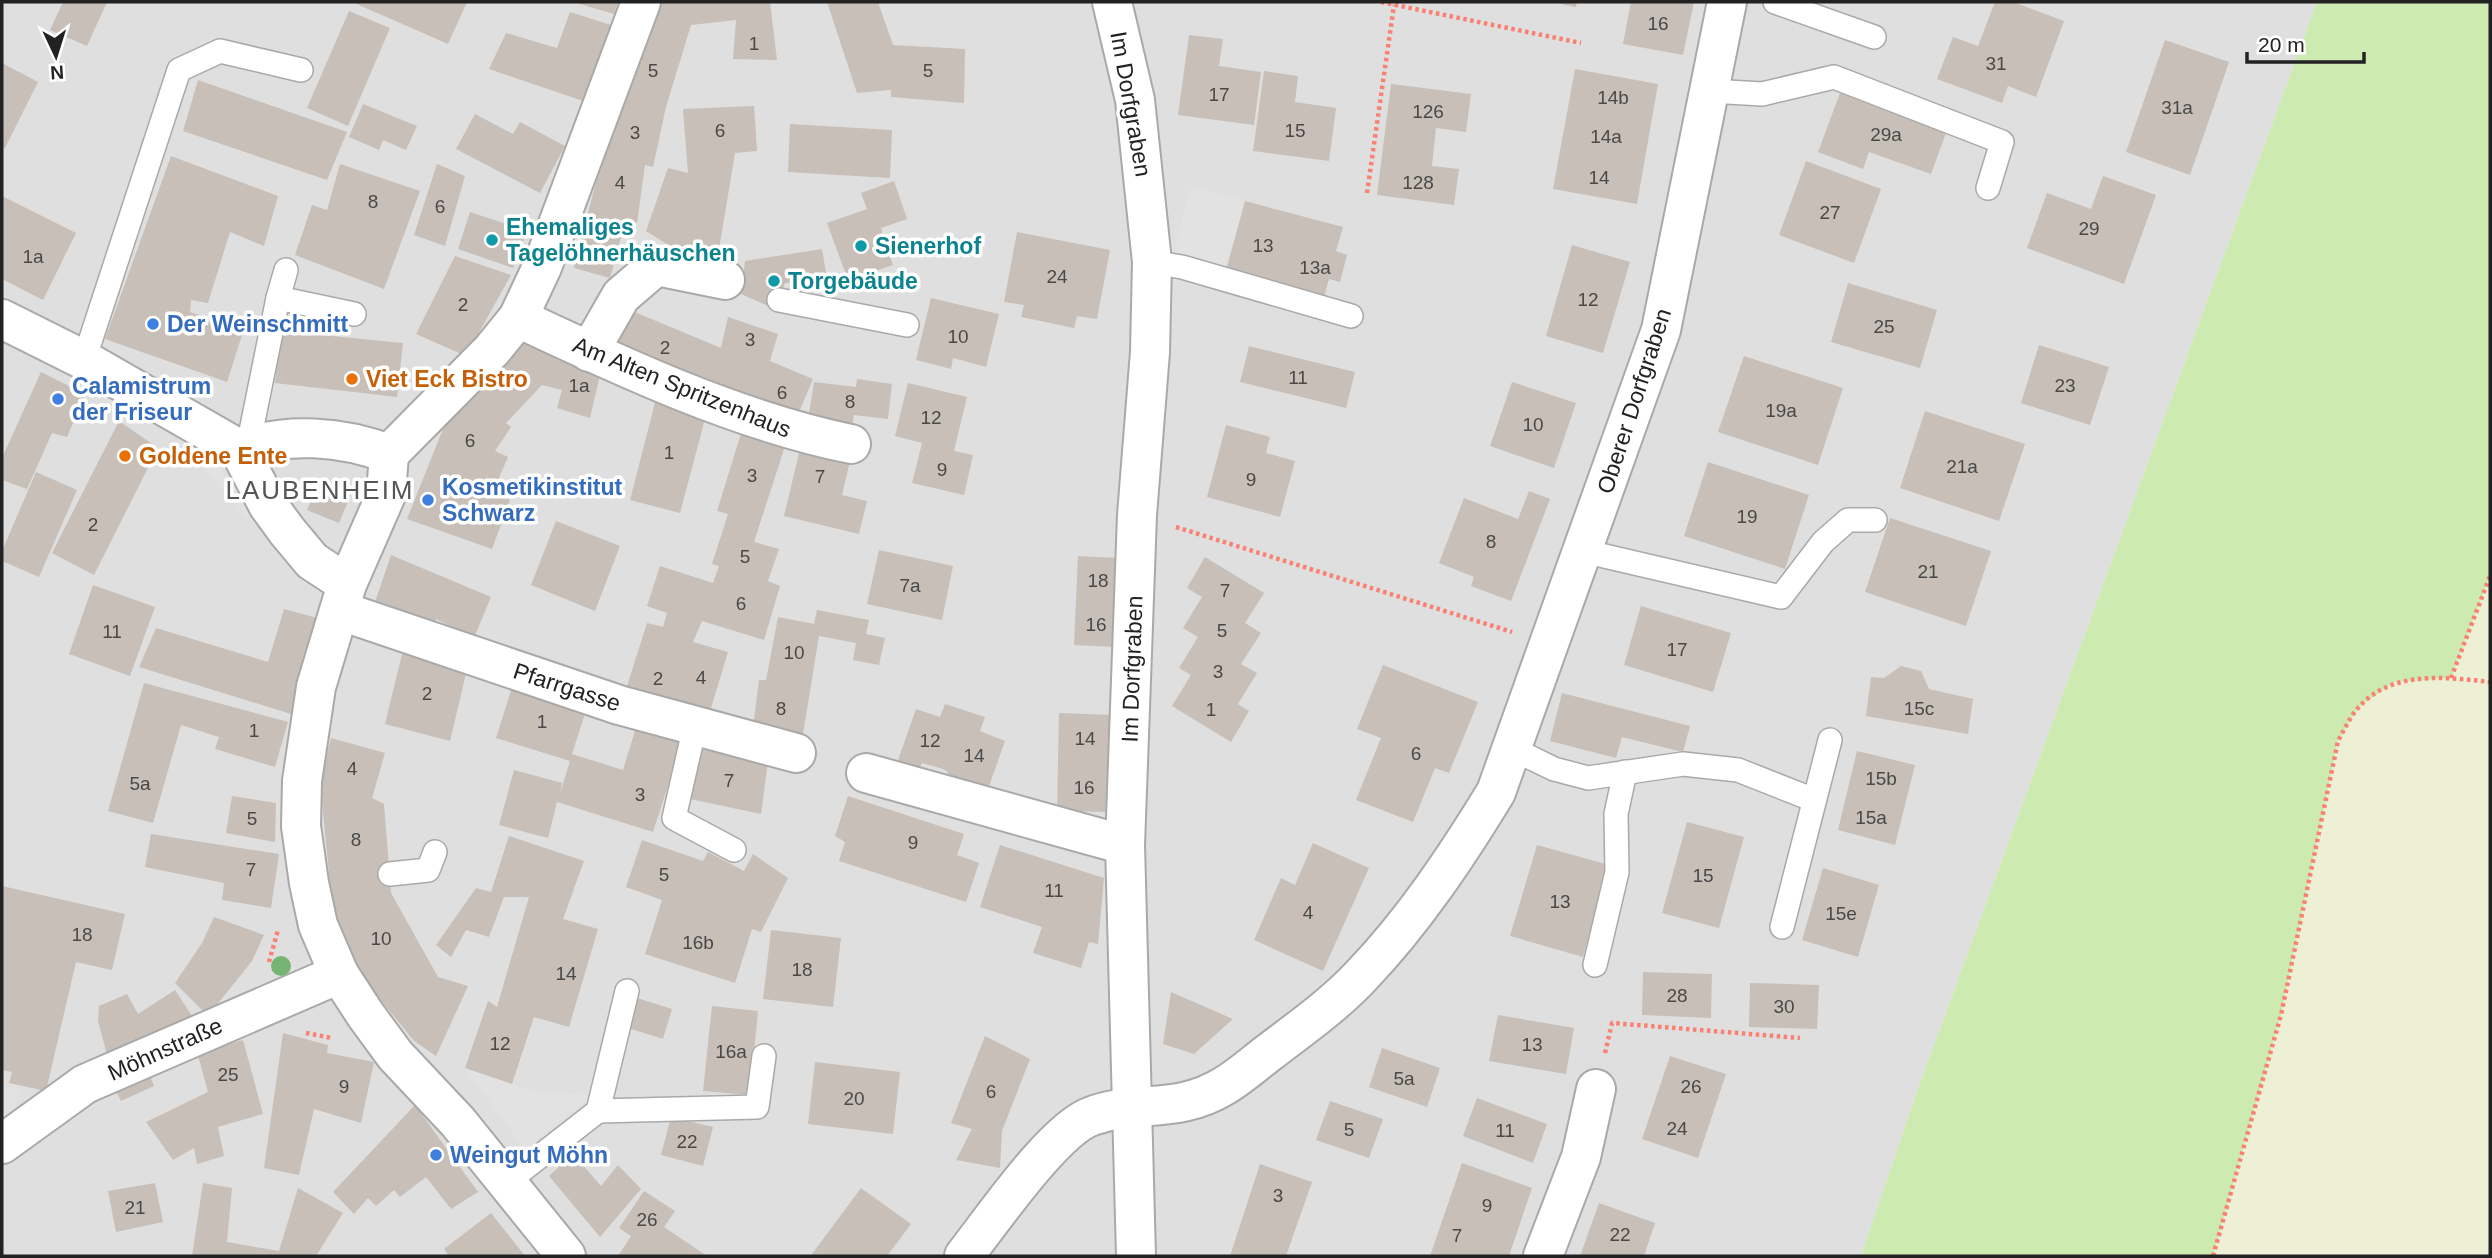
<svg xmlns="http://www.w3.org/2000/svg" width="2492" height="1258" font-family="Arial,sans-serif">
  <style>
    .residential { fill: #e0dfdf }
    .farmland { fill: #eef0d5 }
    .grass { fill: #cdebb0 }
    .parking { fill: #e2e2e2 }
    .building { fill: #c7bfb8 }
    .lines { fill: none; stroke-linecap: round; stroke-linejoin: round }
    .service-casing { stroke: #a9a9a9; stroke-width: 26 }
    .minor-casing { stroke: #a9a9a9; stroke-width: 42 }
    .tertiary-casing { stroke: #a9a9a9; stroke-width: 42 }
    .path { stroke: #fa8072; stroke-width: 4.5; stroke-dasharray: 3.5 3.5; stroke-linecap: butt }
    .service { stroke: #fff; stroke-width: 23 }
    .minor { stroke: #fff; stroke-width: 38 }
    .tertiary { stroke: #fff; stroke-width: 38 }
    .tree { fill: #74b475 }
    .culture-dot { fill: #0f9aa8; stroke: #fff; stroke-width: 2.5 }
    .shop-dot { fill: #3f7fe0; stroke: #fff; stroke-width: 2.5 }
    .food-dot { fill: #e8710a; stroke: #fff; stroke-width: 2.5 }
    .labels { text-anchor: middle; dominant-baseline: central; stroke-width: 7; stroke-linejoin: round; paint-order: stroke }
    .number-label { font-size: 19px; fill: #4b4948 }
    .street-label { font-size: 23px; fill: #222; stroke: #fff }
    .culture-label { font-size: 23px; font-weight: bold; fill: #0d838f; stroke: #fff; text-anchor: start }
    .shop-label { font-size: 23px; font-weight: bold; fill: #366cbe; stroke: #fff; text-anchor: start }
    .food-label { font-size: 23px; font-weight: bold; fill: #c56008; stroke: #fff; text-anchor: start }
    .quarter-label { font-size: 26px; letter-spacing: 2px; fill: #555; stroke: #fff }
  </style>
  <rect width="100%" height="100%" fill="#f2efe9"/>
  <polygon class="residential" points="2,2 2317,2 1915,1097 1861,1256 2,1256"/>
  <polygon class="farmland" points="2490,576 2490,1256 2213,1256 2281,1015 2338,741 2358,708 2394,682 2451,677"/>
  <polygon class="grass" points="2317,2 2490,2 2490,576 2451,678 2394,682 2358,708 2338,741 2281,1015 2213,1256 1861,1256 1915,1097"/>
  <g class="parking">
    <polygon points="1191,187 1245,201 1222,285 1182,274 1181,280 1172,279 1171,243 1175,243"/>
    <polygon points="204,452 270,523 261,531 195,461"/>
    <polygon points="465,1068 534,1091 593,1096 525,1149"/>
    <polygon points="2,1085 20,1090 11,1124 2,1122"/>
  </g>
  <g class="building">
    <polygon points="63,2 107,2 87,46 50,30"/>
    <polygon points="352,2 467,2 448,44"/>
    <polygon points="573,2 618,2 614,14"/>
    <polygon points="662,2 770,2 777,60 733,59 736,20 691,25 666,107 653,167 645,165 637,223 626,219 610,278 574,268 618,96"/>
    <polygon points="827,2 878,2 893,45 965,49 964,103 891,97 891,90 857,93"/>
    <polygon points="1551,2 1577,2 1576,7"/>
    <polygon points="1631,2 1694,2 1683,55 1623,44"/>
    <polygon points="1995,2 2013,2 2064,21 2036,97 2008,86 2002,103 1937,79 1953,37 1978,46"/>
    <polygon points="349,11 390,28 348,126 307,108"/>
    <polygon points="570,12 611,25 583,101 489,69 506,33 557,48"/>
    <polygon points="1189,35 1223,39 1219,66 1261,72 1254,125 1178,115"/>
    <polygon points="2165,40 2229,62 2190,175 2126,152"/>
    <polygon points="2,63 38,82 5,148 2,146"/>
    <polygon points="1575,69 1658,84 1637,204 1553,189"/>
    <polygon points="1264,71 1298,76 1295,102 1336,108 1329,161 1253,151"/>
    <polygon points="198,80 347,132 327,180 183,131"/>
    <polygon points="1391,84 1471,94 1466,132 1436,128 1432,166 1459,169 1454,205 1377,195"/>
    <polygon points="1840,93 1946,133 1931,174 1869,152 1863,169 1818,152"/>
    <polygon points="363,104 417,126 406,150 383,140 379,150 349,137"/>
    <polygon points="754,106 757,151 735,153 718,255 670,246 646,231 668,168 688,173 683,109"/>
    <polygon points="475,114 513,134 520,122 565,146 540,193 456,149"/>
    <polygon points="790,124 892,130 890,178 788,172"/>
    <polygon points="171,156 278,196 264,246 230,232 208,303 191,300 190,312 244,329 227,382 105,339"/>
    <polygon points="1806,161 1881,189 1854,263 1779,235"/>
    <polygon points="340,164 420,191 384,289 295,255 312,205 327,210"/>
    <polygon points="437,164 465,176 445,246 414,235"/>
    <polygon points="2103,176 2156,195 2124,284 2027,248 2047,193 2091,209"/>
    <polygon points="894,181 907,219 881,228 893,265 848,280 827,223 867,209 861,193"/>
    <polygon points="2,196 76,233 43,300 2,279"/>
    <polygon points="1245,201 1343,227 1336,251 1347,255 1340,282 1329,279 1323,301 1225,274"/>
    <polygon points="470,212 527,231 513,268 458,249"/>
    <polygon points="1017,232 1110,250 1097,319 1077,316 1074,328 1021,317 1024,305 1004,302"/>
    <polygon points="1572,245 1630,262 1603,353 1546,336"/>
    <polygon points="822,249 827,279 785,283 775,309 741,294 745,261"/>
    <polygon points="455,256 511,275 466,356 416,334"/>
    <polygon points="1848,283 1937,310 1920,368 1831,342"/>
    <polygon points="931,298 999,314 986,367 953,358 951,369 916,360"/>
    <polygon points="625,308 721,348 728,317 778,334 770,361 813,379 794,424 609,347"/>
    <polygon points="281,331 403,343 397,397 275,383"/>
    <polygon points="526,338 602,366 590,418 557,408 562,390 542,385 506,423 511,427 495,451 508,457 492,494 510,500 492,549 407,519 443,429 473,392"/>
    <polygon points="2039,345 2109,367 2090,425 2021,403"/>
    <polygon points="1249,346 1355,372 1346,408 1240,382"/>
    <polygon points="1744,356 1843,388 1818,465 1718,432"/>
    <polygon points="41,372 85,394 67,437 52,433 27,489 2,480 2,458"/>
    <polygon points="857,379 892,384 888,419 854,415 851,432 807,426 814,382 856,387"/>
    <polygon points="1512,382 1576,403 1554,468 1490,446"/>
    <polygon points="908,383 967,397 954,451 973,455 964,495 912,483 922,443 895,436"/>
    <polygon points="658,391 709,404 680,513 630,500"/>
    <polygon points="1925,411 2025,444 1999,521 1900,488"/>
    <polygon points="119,421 158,448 94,575 52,553"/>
    <polygon points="1226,425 1270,437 1266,453 1295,461 1280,517 1207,497"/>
    <polygon points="743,427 787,440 754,542 779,549 768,581 780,586 764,640 702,621 693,642 728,652 708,718 674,701 627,686 647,623 663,627 667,613 647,606 660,566 713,583 719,566 712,564 728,514 717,511"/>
    <polygon points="801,445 851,457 842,495 867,501 859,534 784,516"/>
    <polygon points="1708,462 1809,495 1785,569 1684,536"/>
    <polygon points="36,472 77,490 39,577 2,561 2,551"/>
    <polygon points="320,478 352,491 339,523 307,510"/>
    <polygon points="1529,491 1550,499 1511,601 1471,586 1474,577 1439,563 1464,498 1518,519"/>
    <polygon points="1890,518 1991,551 1966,626 1865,592"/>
    <polygon points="556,521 620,546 595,611 531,585"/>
    <polygon points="879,550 953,566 942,620 867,604"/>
    <polygon points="391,555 491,597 474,638 436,619 430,633 375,602"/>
    <polygon points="1078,556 1119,558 1116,647 1074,645"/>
    <polygon points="1205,557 1264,593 1245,623 1261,633 1241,664 1257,673 1238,704 1249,711 1231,742 1172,706 1191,675 1179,668 1198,637 1183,628 1202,597 1187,588"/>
    <polygon points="93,585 155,607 130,676 69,654"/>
    <polygon points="1641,606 1731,633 1713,692 1624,665"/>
    <polygon points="284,609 317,618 291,714 139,667 156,628 268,662"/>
    <polygon points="817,610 869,620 866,634 885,638 879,665 853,660 856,643 819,636 803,734 753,727 759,680 766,680 778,617 814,624"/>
    <polygon points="404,646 469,661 450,741 385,724"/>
    <polygon points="1383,665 1478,702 1449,773 1435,768 1413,822 1356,800 1381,738 1357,729"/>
    <polygon points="1901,666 1921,671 1929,689 1973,699 1968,734 1866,716 1871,677 1884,678"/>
    <polygon points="514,681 588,704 572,754 623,770 638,721 684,736 653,832 557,802 548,838 499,825 514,770 562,783 560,794 570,761 496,738"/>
    <polygon points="144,683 288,722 275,767 215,749 219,737 181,725 153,823 108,811"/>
    <polygon points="1562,693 1690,726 1683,752 1622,737 1616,758 1550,741"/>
    <polygon points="945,704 985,717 980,731 1005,741 987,792 946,778 948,772 943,769 922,763 919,770 897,763 916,709 940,717"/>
    <polygon points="1059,713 1112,715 1109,812 1057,811"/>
    <polygon points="331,738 385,753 372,798 384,804 391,893 438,977 468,986 436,1056 414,1041 359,973 332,903 320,782"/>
    <polygon points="698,749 768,761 761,814 690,799"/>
    <polygon points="1857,751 1915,765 1895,845 1838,830"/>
    <polygon points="232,796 276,803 275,842 226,833"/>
    <polygon points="848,796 964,834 957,855 979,863 966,902 839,861 845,842 835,836"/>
    <polygon points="1687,822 1744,837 1719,928 1662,913"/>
    <polygon points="151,834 279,854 271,908 222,900 224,883 145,867"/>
    <polygon points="509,836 584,861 563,919 598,929 569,1027 534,1017 512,1084 465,1068 488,1001 497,1007 529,897 504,897 489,937 466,930 451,957 436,945 476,888 491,892"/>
    <polygon points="642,840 703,861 708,852 744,871 753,854 788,878 761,932 752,929 735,983 645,954 662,900 626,887"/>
    <polygon points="1313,843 1369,868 1323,971 1254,940 1281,878 1295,885"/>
    <polygon points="1000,845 1104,878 1098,944 1089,942 1081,968 1033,953 1042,927 980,907"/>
    <polygon points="1537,845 1609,865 1583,957 1510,936"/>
    <polygon points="1823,868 1879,885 1858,957 1802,940"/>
    <polygon points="2,886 125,914 112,970 76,962 46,1091 9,1083 12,1072 2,1070"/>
    <polygon points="214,917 264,935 252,961 208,1016 175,983 202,943"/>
    <polygon points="771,930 841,938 833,1007 763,999"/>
    <polygon points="1643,972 1712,974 1711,1018 1642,1015"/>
    <polygon points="1750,983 1819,985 1817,1029 1749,1027"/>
    <polygon points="175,990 194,1019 109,1062 98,1021 99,1006 127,994 138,1014"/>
    <polygon points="1171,992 1233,1019 1194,1054 1163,1044"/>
    <polygon points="637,998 672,1009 663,1039 628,1028"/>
    <polygon points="712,1006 758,1011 750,1095 703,1091"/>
    <polygon points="1498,1015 1574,1028 1566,1074 1489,1061"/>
    <polygon points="283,1033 328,1045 327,1053 374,1062 361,1123 314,1109 299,1175 264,1168"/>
    <polygon points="985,1036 1030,1059 1002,1131 1000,1168 956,1160 972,1129 951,1123"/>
    <polygon points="243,1040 263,1114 218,1127 224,1156 197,1164 194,1148 173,1160 146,1122 208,1092 197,1052"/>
    <polygon points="1382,1048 1440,1068 1427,1107 1369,1087"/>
    <polygon points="1670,1056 1726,1074 1698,1158 1642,1139"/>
    <polygon points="815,1062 900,1072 893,1134 808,1124"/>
    <polygon points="148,1071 154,1086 121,1101 114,1087"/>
    <polygon points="1477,1098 1547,1124 1533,1163 1463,1136"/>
    <polygon points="1330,1101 1383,1119 1369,1158 1316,1140"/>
    <polygon points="415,1105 478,1192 451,1209 426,1177 400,1197 394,1190 376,1206 368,1198 354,1214 333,1192"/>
    <polygon points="671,1117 713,1127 703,1166 661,1155"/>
    <polygon points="573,1154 601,1186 618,1165 641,1189 600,1237 549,1176"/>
    <polygon points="1462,1163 1532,1188 1509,1256 1430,1256"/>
    <polygon points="1260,1164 1312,1182 1286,1256 1230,1256"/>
    <polygon points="155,1183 163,1222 116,1232 108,1191"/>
    <polygon points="203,1183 232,1188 227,1242 279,1251 298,1188 343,1213 316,1256 192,1256"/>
    <polygon points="861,1188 911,1224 887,1256 814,1256 812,1254"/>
    <polygon points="644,1191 675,1211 664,1227 707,1256 618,1256 631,1236 619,1228"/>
    <polygon points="1599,1203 1655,1223 1644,1256 1580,1256"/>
    <polygon points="491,1213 525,1256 449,1256 444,1249"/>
  </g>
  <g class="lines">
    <defs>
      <g id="service">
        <polyline points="1775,2 1874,37"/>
        <polyline points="1710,91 1762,94 1834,77 2002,142 1988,188"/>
        <polyline points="1152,262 1182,267 1351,316"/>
        <polyline points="278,298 286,270"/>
        <polyline points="779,300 907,325"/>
        <polyline points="84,360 179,70 220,51 301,70"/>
        <polyline points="248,446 278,298 354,314"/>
        <polyline points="1583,551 1781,597 1823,542 1848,520 1875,520"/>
        <polyline points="695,726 674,818 734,850"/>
        <polyline points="1511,748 1554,769 1588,778 1683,764 1738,770 1814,800"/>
        <polyline points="390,874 428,870 435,852"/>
        <polyline points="1782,927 1830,740"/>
        <polyline points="1595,965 1617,872 1616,814 1625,772"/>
        <polyline points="598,1111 757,1107 764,1056"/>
        <polyline points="507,1182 598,1111 627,991"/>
      </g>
      <g id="minor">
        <polyline points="1112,2 1135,100 1152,262 1150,352 1137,515 1125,845 1136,1256"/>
        <path d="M518 318C622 367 738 421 851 444"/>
        <polyline points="589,352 621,296 656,266 725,280"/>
        <polyline points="389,454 492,350 518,318 542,267 641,2"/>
        <polyline points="341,611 619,705 796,753"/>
        <polyline points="866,773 1125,845"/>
        <polyline points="2,1144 85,1084 339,974"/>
        <path d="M964 1256C991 1222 1054 1129 1092 1116 1138 1099 1176 1115 1224 1086 1241 1076 1256 1062 1271 1051 1301 1028 1335 1004 1361 976 1413 922 1457 856 1496 792L1661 330 1727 2"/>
        <polyline points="1543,1256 1581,1157 1596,1089"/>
      </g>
      <g id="tertiary">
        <polyline points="2,319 84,360 239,449 268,505 287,531 312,561 347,584"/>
        <path d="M239 449C287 432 342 436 389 454L386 495 347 584 316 687 302 781 301 826 309 883 318 925 339 974 365 1014 395 1055 458 1122 566 1256"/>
      </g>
    </defs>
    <use href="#service" class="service-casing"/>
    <use href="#minor" class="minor-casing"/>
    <use href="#tertiary" class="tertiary-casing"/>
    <g class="path">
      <polyline points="1381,2 1581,43"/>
      <polyline points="1367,193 1394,5"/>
      <polyline points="1176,527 1512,632"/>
      <polyline points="2451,678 2490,576"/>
      <polyline points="269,962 278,930"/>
      <polyline points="306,1033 332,1038"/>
      <polyline points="1605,1053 1612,1023 1800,1038"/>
      <path d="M2213 1256 2281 1015 2338 741C2344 730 2350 717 2358 708 2391 670 2445 677 2490 682"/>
    </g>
    <use href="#service" class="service"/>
    <use href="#minor" class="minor"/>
    <use href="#tertiary" class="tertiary"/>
  </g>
  <circle class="tree" cx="281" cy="966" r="10"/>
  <g class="culture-dot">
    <circle cx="492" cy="240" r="7"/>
    <circle cx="861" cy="246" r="7"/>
    <circle cx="774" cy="281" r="7"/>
  </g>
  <g class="shop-dot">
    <circle cx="153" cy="324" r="7"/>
    <circle cx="58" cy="399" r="7"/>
    <circle cx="428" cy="500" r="7"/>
    <circle cx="436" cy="1155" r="7"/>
  </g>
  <g class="food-dot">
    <circle cx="352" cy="379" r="7"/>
    <circle cx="125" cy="456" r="7"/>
  </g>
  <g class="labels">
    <g class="number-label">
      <text x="1658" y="23">16</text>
      <text x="754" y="43">1</text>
      <text x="1996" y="63">31</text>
      <text x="653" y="70">5</text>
      <text x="928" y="70">5</text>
      <text x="1219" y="94">17</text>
      <text x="1613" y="97">14b</text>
      <text x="2177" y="107">31a</text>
      <text x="1428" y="111">126</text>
      <text x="720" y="130">6</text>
      <text x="1295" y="130">15</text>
      <text x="635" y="132">3</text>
      <text x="1886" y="134">29a</text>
      <text x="1606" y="136">14a</text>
      <text x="1599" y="177">14</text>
      <text x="620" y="182">4</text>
      <text x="1418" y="182">128</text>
      <text x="373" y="201">8</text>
      <text x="440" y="206">6</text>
      <text x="1830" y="212">27</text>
      <text x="2089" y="228">29</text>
      <text x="1263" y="245">13</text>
      <text x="33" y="256">1a</text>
      <text x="1315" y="267">13a</text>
      <text x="1057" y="276">24</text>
      <text x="1588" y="299">12</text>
      <text x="463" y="304">2</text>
      <text x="1884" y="326">25</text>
      <text x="958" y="336">10</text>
      <text x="750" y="339">3</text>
      <text x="665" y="347">2</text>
      <text x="1298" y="377">11</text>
      <text x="579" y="385">1a</text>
      <text x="2065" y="385">23</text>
      <text x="782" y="392">6</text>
      <text x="850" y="401">8</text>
      <text x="1781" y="410">19a</text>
      <text x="931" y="417">12</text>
      <text x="1533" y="424">10</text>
      <text x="470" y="440">6</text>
      <text x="669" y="452">1</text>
      <text x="1962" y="466">21a</text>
      <text x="942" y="469">9</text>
      <text x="752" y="475">3</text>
      <text x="820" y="476">7</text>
      <text x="1251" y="479">9</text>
      <text x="1747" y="516">19</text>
      <text x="93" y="524">2</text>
      <text x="1491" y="541">8</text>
      <text x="745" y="556">5</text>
      <text x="1928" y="571">21</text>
      <text x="1098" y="580">18</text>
      <text x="910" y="585">7a</text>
      <text x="1225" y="590">7</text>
      <text x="741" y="603">6</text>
      <text x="1096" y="624">16</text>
      <text x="1222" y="630">5</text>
      <text x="112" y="631">11</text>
      <text x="1677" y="649">17</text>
      <text x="794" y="652">10</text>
      <text x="1218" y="671">3</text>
      <text x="701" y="677">4</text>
      <text x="658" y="678">2</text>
      <text x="427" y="693">2</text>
      <text x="781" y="708">8</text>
      <text x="1919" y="708">15c</text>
      <text x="1211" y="709">1</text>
      <text x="542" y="721">1</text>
      <text x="254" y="730">1</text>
      <text x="1085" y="738">14</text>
      <text x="930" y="740">12</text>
      <text x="1416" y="753">6</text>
      <text x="974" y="755">14</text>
      <text x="352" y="768">4</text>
      <text x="1881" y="778">15b</text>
      <text x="729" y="780">7</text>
      <text x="140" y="783">5a</text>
      <text x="1084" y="787">16</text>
      <text x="640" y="794">3</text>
      <text x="1871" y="817">15a</text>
      <text x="252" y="818">5</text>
      <text x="356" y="839">8</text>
      <text x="913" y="842">9</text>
      <text x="251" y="869">7</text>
      <text x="664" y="874">5</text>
      <text x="1703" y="875">15</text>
      <text x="1054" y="890">11</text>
      <text x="1560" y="901">13</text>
      <text x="1308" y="912">4</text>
      <text x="1841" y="913">15e</text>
      <text x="82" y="934">18</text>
      <text x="381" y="938">10</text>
      <text x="698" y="942">16b</text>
      <text x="802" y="969">18</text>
      <text x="566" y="973">14</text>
      <text x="1677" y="995">28</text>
      <text x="1784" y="1006">30</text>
      <text x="500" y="1043">12</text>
      <text x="1532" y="1044">13</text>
      <text x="731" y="1051">16a</text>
      <text x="228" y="1074">25</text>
      <text x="1404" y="1078">5a</text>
      <text x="344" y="1086">9</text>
      <text x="1691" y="1086">26</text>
      <text x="991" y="1091">6</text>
      <text x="854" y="1098">20</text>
      <text x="1677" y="1128">24</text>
      <text x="1349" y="1129">5</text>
      <text x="1505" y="1130">11</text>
      <text x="687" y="1141">22</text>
      <text x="1278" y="1195">3</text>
      <text x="1487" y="1205">9</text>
      <text x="135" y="1207">21</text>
      <text x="647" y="1219">26</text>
      <text x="1620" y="1234">22</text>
      <text x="1457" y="1235">7</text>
    </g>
    <g class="street-label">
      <text transform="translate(1131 104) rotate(80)">Im Dorfgraben</text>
      <text transform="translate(682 387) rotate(22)">Am Alten Spritzenhaus</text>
      <text transform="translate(1634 401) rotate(-72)">Oberer Dorfgraben</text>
      <text transform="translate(1132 669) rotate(-88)">Im Dorfgraben</text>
      <text transform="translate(567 687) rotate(18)">Pfarrgasse</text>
      <text transform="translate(165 1049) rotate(-24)">Möhnstraße</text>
    </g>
    <g class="culture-label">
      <text x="506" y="227">Ehemaliges<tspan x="506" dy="26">Tagelöhnerhäuschen</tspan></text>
      <text x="875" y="246">Sienerhof</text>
      <text x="788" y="281">Torgebäude</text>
    </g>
    <g class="shop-label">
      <text x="167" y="324">Der Weinschmitt</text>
      <text x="72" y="386">Calamistrum<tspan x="72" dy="26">der Friseur</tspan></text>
      <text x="442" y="487">Kosmetikinstitut<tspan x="442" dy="26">Schwarz</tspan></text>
      <text x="450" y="1155">Weingut Möhn</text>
    </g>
    <g class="food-label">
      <text x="366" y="379">Viet Eck Bistro</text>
      <text x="139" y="456">Goldene Ente</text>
    </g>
    <g class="quarter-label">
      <text x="320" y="490">LAUBENHEIM</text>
    </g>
  </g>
  <rect width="2492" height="1258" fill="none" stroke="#222222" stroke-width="7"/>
  <g transform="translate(56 56) rotate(176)" stroke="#ffffff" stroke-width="5" paint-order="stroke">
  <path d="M0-5L12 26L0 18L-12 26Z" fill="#222222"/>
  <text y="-10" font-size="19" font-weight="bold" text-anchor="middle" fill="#222222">N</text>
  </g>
  <path d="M2247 52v10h117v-10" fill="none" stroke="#222222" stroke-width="3.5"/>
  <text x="2258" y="52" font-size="21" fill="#222222" stroke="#ffffff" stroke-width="5" paint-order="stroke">20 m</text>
</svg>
